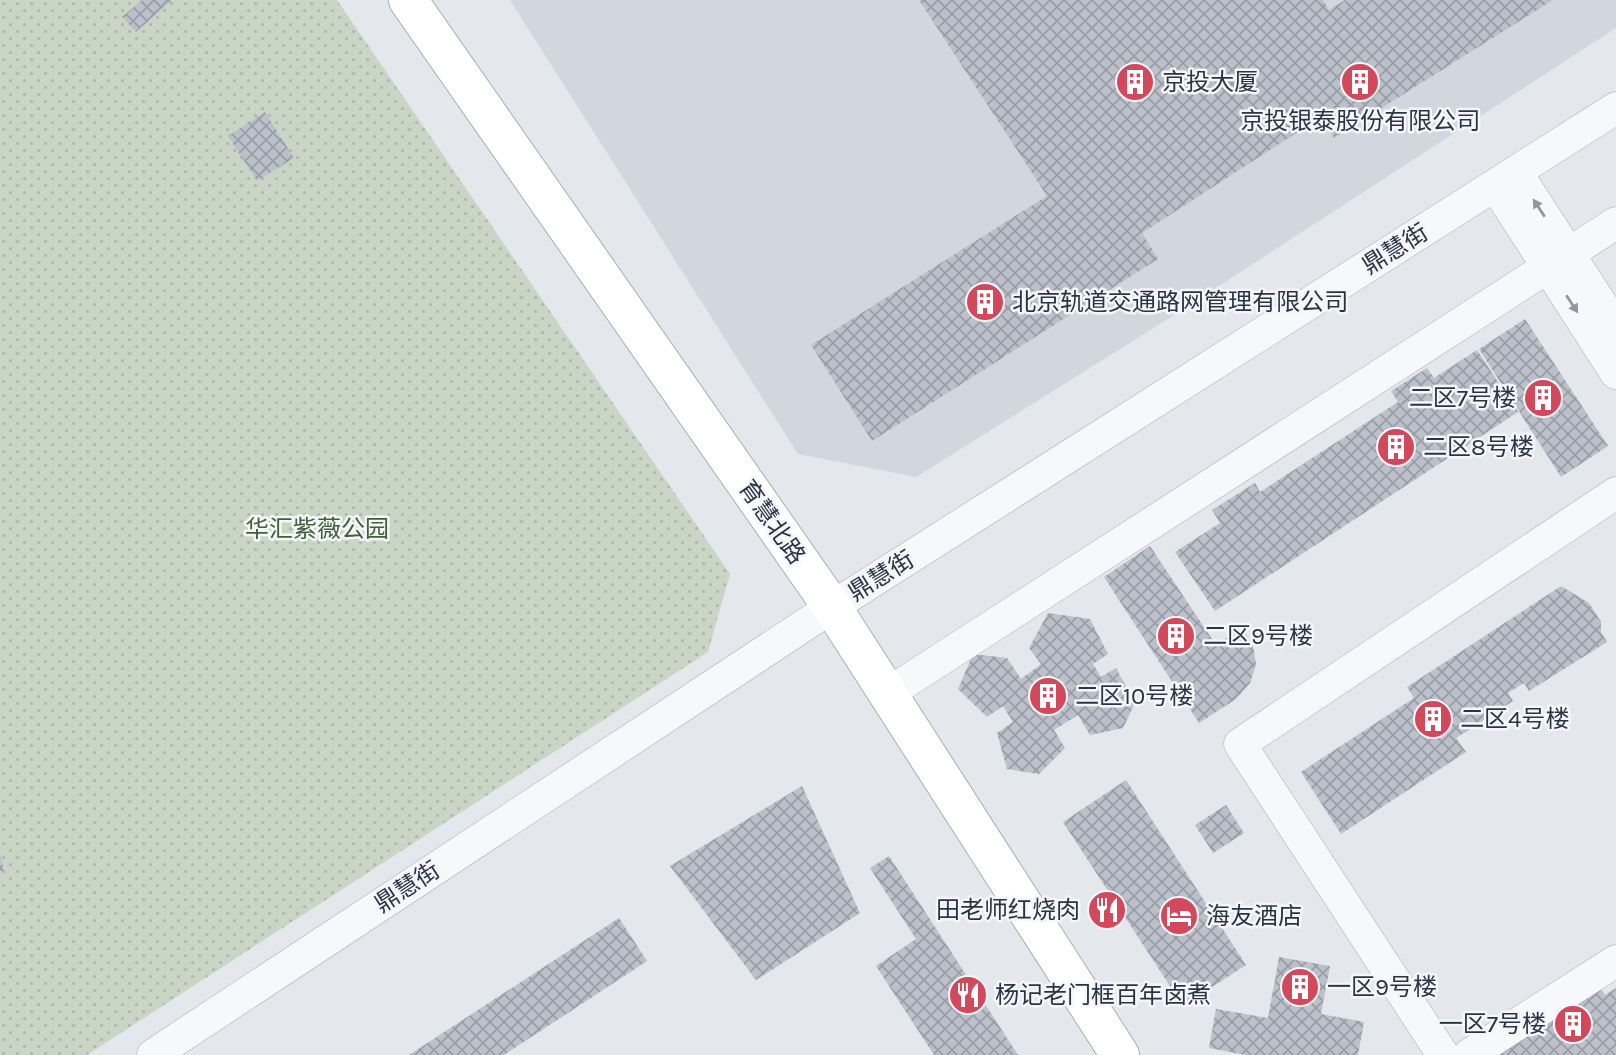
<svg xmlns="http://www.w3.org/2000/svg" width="1616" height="1055" font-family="Karla,'Noto Sans SC',sans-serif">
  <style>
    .built { fill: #d2d6de }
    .park { fill: url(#park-dots) }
    .building { fill: url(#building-cross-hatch) }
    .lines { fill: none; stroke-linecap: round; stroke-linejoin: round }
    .street-casing { stroke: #a9aeb7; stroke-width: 33 }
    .secondary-casing { stroke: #a9aeb7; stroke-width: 40 }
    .street { stroke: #f7f8fa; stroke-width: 32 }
    .secondary { stroke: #fff; stroke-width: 38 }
    .oneway { fill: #9196a0 }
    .labels { text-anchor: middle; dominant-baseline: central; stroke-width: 5; stroke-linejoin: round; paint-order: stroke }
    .poi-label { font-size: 24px; fill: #2b3445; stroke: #f4f6f9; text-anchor: start }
    .street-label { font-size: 24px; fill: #2b3445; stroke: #f4f6f9 }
    .park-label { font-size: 24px; fill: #3f6138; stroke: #f4f6f9 }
  </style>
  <defs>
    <pattern id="park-dots" width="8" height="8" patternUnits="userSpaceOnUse" patternTransform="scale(1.75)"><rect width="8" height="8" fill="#c9d6c5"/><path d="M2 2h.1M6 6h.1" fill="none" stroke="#adb8ab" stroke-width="1.8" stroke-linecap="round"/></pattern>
    <pattern id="building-cross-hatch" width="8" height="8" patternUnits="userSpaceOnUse" patternTransform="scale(1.75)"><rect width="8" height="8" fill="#bbc0ca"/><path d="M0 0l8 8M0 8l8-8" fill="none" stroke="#989da6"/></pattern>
  </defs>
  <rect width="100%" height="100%" fill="#e4e7ec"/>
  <polygon class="built" points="510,0 1616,0 1616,28 1168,319 916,477 798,454"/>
  <polygon class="park" points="0,0 337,0 730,574 708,652 87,1055 0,1055"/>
  <g class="building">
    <polygon points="142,0 172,0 136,32 122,17"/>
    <polygon points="919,0 1323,0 1329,10 1345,0 1553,0 1334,138 1321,117 1142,233 1158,259 872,441 811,345 1047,196"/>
    <polygon points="265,112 294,158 257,181 228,136"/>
    <polygon points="1525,319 1608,446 1561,477 1479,349"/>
    <polygon points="1477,350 1518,412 1215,611 1175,552 1220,523 1212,510 1255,483 1260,492 1398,402 1391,391 1427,368 1434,378"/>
    <polygon points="1150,546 1216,645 1242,627 1253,646 1256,664 1250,683 1236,699 1199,723 1104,577"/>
    <polygon points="1561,586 1589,603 1601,622 1601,632 1607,642 1529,691 1524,683 1508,693 1513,701 1456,738 1466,752 1341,834 1301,772 1414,698 1407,687"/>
    <polygon points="1048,613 1090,619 1108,654 1093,664 1101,677 1116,668 1135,703 1123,728 1090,735 1078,715 1054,730 1065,748 1039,774 1007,769 997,733 1013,722 1003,706 987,717 958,689 973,654 1007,658 1021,679 1041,664 1029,648"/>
    <polygon points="1126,780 1246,965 1183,1006 1063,822"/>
    <polygon points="802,786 860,913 756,980 670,866"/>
    <polygon points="1226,805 1244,833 1213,853 1195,825"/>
    <polygon points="0,854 4,871 0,871"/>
    <polygon points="889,856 1018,1055 934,1055 876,966 916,939 870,868"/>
    <polygon points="619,918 647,961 504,1055 409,1055"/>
    <polygon points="1279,957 1330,966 1321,1014 1364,1022 1358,1055 1246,1055 1209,1048 1216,1009 1268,1018"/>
    <polygon points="1596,981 1605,995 1616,988 1616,1055 1485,1055"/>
  </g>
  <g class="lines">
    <defs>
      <g id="street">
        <polyline points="1516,172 1616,327"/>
        <polyline points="1495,185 1616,373"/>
        <polyline points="887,694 1616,223"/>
        <polyline points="153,1055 832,607 1616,108"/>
        <polyline points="1443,1055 1240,744 1616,493"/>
        <polyline points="1469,1055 1616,961"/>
      </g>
      <polyline id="secondary" points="408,0 832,607 1120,1055"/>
    </defs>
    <use href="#street" class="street-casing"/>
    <use href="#secondary" class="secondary-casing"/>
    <use href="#street" class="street"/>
    <use href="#secondary" class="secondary"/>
  </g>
  <defs><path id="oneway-solid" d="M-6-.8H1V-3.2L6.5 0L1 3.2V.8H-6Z" transform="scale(1.75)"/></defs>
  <g class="oneway">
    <use href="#oneway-solid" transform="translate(1539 208) rotate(-123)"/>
    <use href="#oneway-solid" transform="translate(1572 304) rotate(57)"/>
  </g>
  <defs>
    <symbol id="building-disc" viewBox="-11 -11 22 22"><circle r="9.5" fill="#d1495b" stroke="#f4f6f9"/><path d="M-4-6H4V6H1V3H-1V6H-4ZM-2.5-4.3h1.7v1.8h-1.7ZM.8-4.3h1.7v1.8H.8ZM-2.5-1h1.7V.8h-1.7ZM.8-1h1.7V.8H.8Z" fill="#fff"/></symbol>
    <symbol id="restaurant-disc" viewBox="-11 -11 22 22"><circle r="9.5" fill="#d1495b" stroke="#f4f6f9"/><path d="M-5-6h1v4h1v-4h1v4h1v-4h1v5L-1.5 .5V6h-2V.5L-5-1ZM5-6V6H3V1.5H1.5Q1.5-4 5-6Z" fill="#fff"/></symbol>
    <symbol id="hotel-disc" viewBox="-11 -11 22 22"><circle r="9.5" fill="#d1495b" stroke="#f4f6f9"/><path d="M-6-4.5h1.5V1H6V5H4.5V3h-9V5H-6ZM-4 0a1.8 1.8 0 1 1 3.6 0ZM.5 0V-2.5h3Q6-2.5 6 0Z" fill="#fff"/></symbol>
  </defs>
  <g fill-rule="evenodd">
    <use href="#building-disc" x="1113" y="60" width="44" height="44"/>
    <use href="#building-disc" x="1338" y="60" width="44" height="44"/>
    <use href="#building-disc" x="963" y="280" width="44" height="44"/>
    <use href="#building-disc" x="1521" y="376" width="44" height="44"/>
    <use href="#building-disc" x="1374" y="425" width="44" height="44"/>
    <use href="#building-disc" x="1154" y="614" width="44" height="44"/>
    <use href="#building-disc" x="1026" y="674" width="44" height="44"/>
    <use href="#building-disc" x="1411" y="697" width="44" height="44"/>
    <use href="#restaurant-disc" x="1085" y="888" width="44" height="44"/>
    <use href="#hotel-disc" x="1157" y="894" width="44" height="44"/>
    <use href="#building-disc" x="1278" y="965" width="44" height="44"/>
    <use href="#restaurant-disc" x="946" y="973" width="44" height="44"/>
    <use href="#building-disc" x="1551" y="1002" width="44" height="44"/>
  </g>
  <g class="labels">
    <g class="poi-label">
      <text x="1162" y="82">京投大厦</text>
      <text x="1360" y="121" text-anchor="middle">京投银泰股份有限公司</text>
      <text x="1012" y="302">北京轨道交通路网管理有限公司</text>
      <text x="1516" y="398" text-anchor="end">二区7号楼</text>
      <text x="1423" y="447">二区8号楼</text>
      <text x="1203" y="636">二区9号楼</text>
      <text x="1075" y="696">二区10号楼</text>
      <text x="1460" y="719">二区4号楼</text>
      <text x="1080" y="910" text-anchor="end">田老师红烧肉</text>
      <text x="1206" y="916">海友酒店</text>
      <text x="1327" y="987">一区9号楼</text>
      <text x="995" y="995">杨记老门框百年卤煮</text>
      <text x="1546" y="1024" text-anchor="end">一区7号楼</text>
    </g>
    <g class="street-label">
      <text transform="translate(1395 249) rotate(-32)">鼎慧街</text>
      <text transform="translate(772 522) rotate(55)">育慧北路</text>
      <text transform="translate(881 576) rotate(-32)">鼎慧街</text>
      <text transform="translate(407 887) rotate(-33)">鼎慧街</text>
    </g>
    <g class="park-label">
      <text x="317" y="529">华汇紫薇公园</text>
    </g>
  </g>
</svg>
